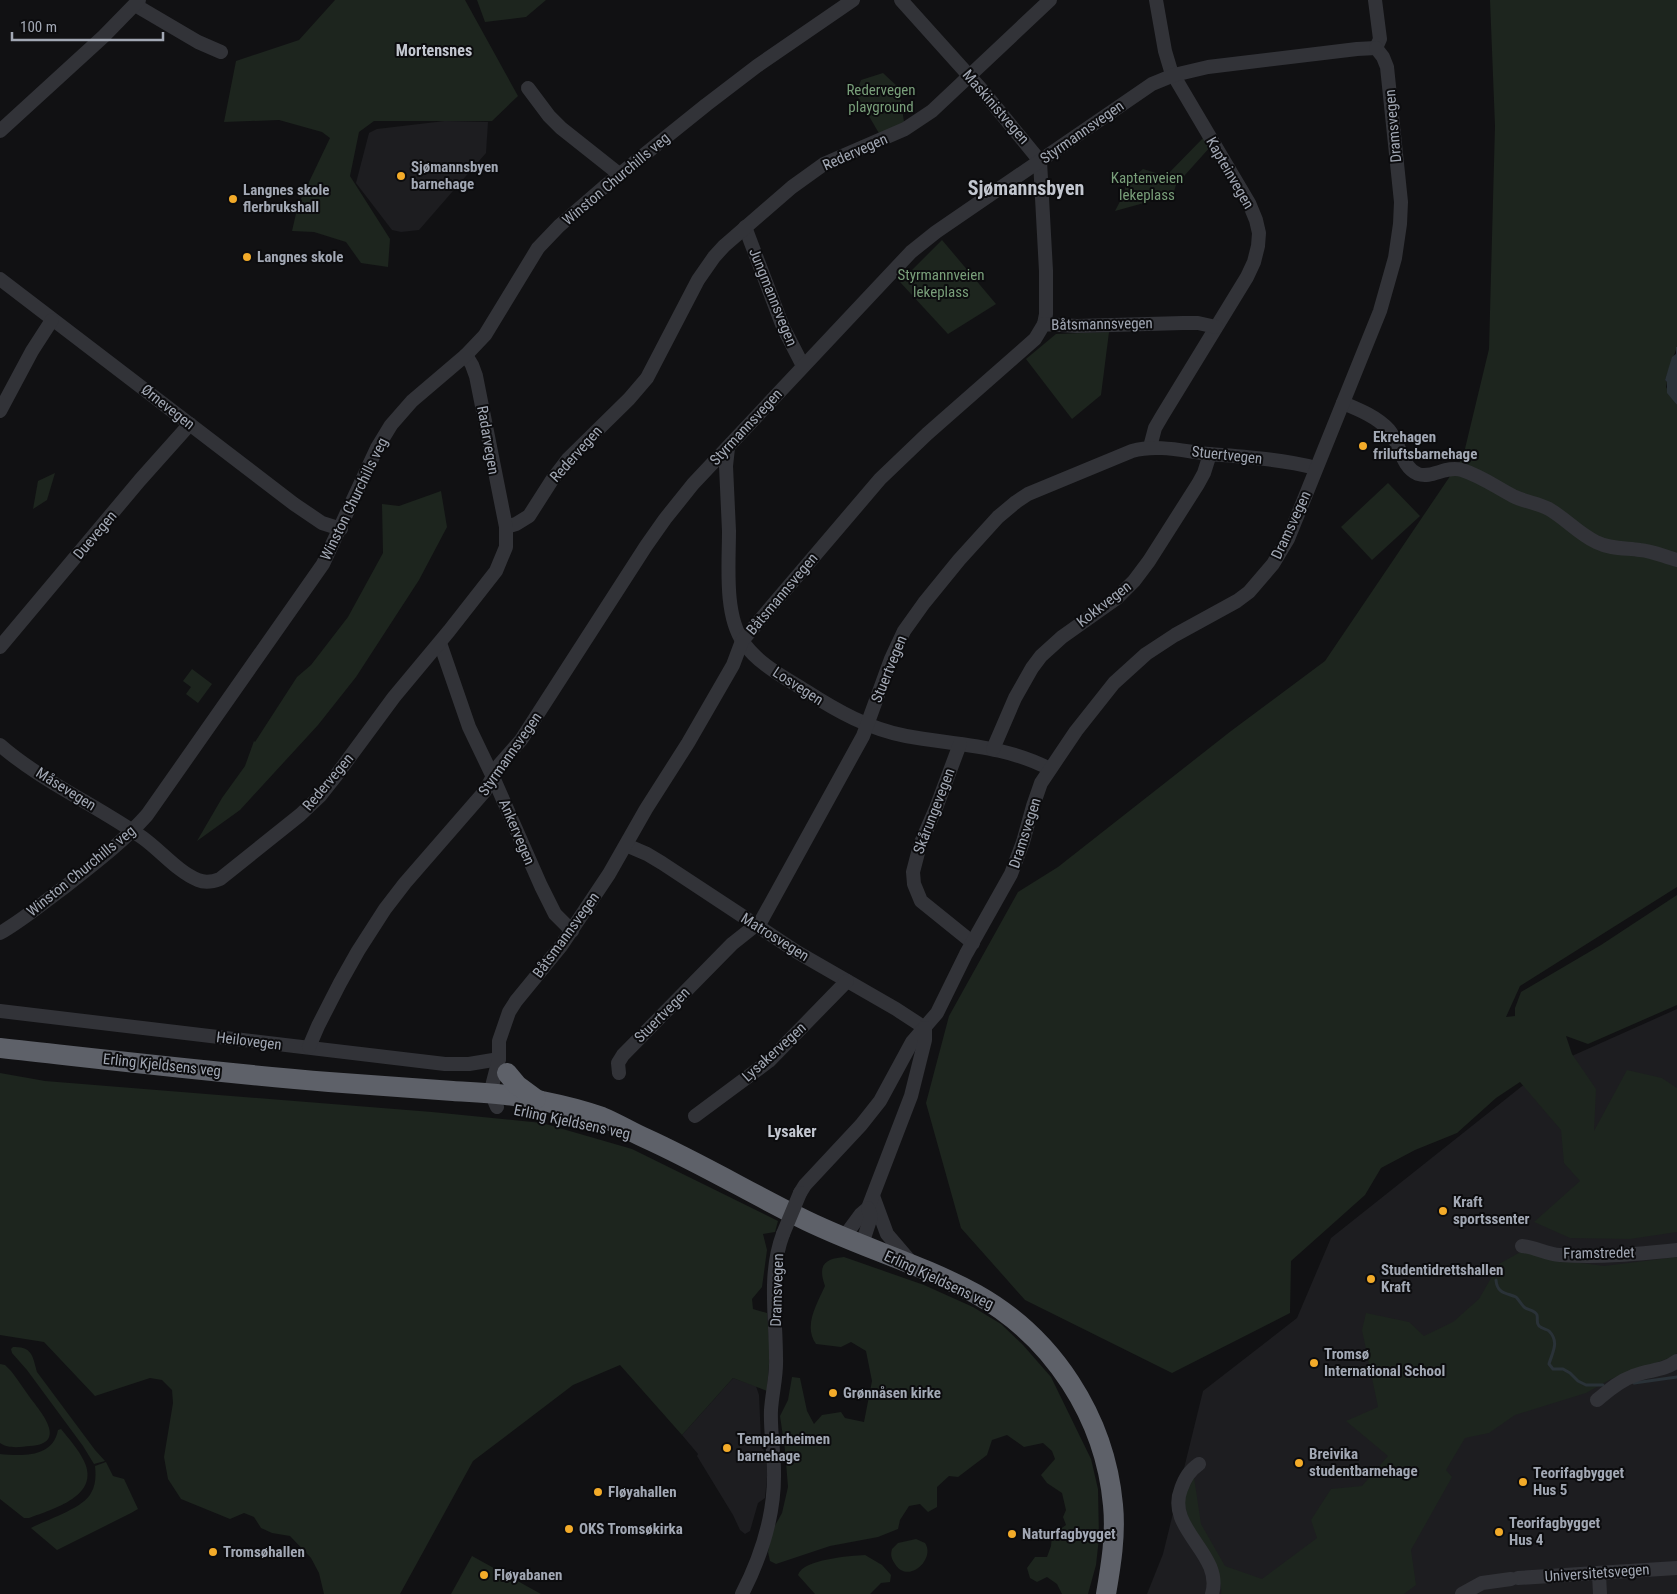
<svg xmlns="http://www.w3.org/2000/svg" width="1677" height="1594" font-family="'Roboto Condensed',sans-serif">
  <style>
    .built { fill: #1d1d20 }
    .green { fill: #1d251e }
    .water { fill: #2a3238 }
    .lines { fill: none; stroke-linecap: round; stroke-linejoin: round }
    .stream { stroke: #2a3238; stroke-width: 3 }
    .minor { stroke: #323338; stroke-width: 14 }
    .highway { stroke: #5e6169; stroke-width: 20 }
    .minor-bridge { stroke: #323338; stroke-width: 14 }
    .poi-dot { fill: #f3ab29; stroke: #0c0c0e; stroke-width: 2 }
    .labels { text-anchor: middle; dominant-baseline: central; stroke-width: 4; stroke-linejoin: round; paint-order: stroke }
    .park-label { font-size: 15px; fill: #799f7a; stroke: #0c0c0e }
    .street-label { font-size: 15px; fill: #a2a8b4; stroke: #0c0c0e }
    .poi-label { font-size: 15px; font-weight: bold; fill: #a2a8b4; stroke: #0c0c0e; text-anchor: start }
    .neighbourhood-label { font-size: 16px; font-weight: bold; fill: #c3c7d0; stroke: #0c0c0e }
    .district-label { font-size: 20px; font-weight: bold; fill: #c3c7d0; stroke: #0c0c0e }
  </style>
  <rect width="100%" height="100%" fill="#111113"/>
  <g class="built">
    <polygon points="445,121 488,122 486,153 419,230 401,232 392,230 356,183 369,133 377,129"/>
    <polygon points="1677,1009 1677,1594 1147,1594 1163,1554 1203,1391 1297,1318 1331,1238 1545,1068"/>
    <polygon points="733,1378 756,1386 759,1395 761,1440 768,1467 765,1498 758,1503 750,1531 745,1534 740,1530 733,1515 697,1456 698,1454 682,1435"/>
  </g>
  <g class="green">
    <polygon points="335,0 465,0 518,96 492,121 374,121 359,132 350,176 390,239 388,267 361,263 346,242 314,232 292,231 298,205 330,138 322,132 279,120 224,122 236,61 299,40"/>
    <polygon points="477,0 546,0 526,17 485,22"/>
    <polygon points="1490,0 1677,0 1677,347 1665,380 1667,382 1666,387 1677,405 1677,887 1520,986 1506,1017 1515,1016 1515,1008 1521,992 1601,945 1677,895 1677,1005 1588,1044 1566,1036 1572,1054 1596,1089 1594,1131 1627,1070 1662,1078 1677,1088 1677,1232 1630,1239 1570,1238 1534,1222 1580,1181 1564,1163 1561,1130 1520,1082 1496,1098 1457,1133 1415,1150 1381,1168 1365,1195 1291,1261 1290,1313 1172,1373 1025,1300 961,1228 926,1103 949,1016 1018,892 1058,867 1231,731 1325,661 1463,457 1489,349 1495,126"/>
    <polygon points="883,73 899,88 904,122 880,135 856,94 861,80"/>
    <polygon points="1206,135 1211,146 1176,185 1173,195 1115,211 1125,192 1125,185 1143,169 1166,176"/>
    <polygon points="942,240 996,304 948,334 900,282"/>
    <polygon points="1109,332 1101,395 1072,419 1026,359 1056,334"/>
    <polygon points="55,473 47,500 33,509 38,481"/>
    <polygon points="1388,483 1420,516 1372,560 1341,527"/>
    <polygon points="441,491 447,527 419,580 356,677 318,725 240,810 197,841 222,798 245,766 254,741 255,742 297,677 311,665 348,617 383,553 382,504 399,506"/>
    <polygon points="192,669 212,684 198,703 186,694 191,687 183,681"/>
    <polygon points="0,1073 45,1081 432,1112 542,1123 632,1149 778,1221 775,1232 763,1234 767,1250 762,1287 752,1299 753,1309 767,1313 770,1351 767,1391 733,1378 682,1435 620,1365 573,1385 473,1461 400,1594 324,1594 319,1573 311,1558 290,1536 272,1533 261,1528 254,1517 244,1513 230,1519 181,1499 168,1479 164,1457 173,1403 172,1390 162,1380 150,1378 95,1396 44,1342 0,1335"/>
    <path d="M1524 1250 1558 1260 1604 1266 1677 1257V1353L1672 1357 1611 1379 1586 1393 1515 1415 1489 1433 1465 1438 1446 1470 1452 1477 1411 1550 1416 1585 1404 1594H1221C1224 1573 1199 1545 1191 1527 1188 1518 1186 1509 1183 1500L1194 1477 1201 1524 1225 1566 1262 1579 1317 1538 1311 1520 1331 1489 1362 1486 1388 1456 1346 1421 1378 1407 1362 1330 1366 1313 1409 1322 1424 1336 1453 1322 1479 1299 1499 1264Z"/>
    <path d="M844 1257 924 1285 973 1307 1001 1324 1023 1345 1051 1377 1091 1459 1098 1489 1099 1538 1096 1565 1088 1594H1062L1057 1584 1047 1577 1037 1582 1030 1578 1027 1568 1035 1557H1047L1051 1546 1052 1535 1066 1525 1063 1517 1066 1510 1062 1493 1047 1483 1041 1475 1055 1459 1052 1451 1043 1443 1024 1447 1007 1435 992 1440 987 1455 958 1477 949 1476 937 1487V1507L928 1512 920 1504 909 1506 900 1520 898 1529 878 1537 830 1546 776 1564 770 1561 768 1552 772 1531 782 1513 788 1487 785 1450 780 1416 788 1400 792 1377 800 1378 807 1411 814 1424 822 1415 841 1412 845 1418 864 1422 872 1381 866 1351 851 1342 841 1347 816 1344C803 1326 817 1304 825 1286 818 1266 823 1259 844 1257Z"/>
    <path d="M13 1347C33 1346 33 1358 37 1372L95 1450 105 1461 94 1464 83 1446 27 1370 12 1353 11 1349Z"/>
    <path d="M0 1364 5 1365 11 1371C18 1380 24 1389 31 1399 42 1413 68 1444 30 1446 21 1447 8 1449 0 1443Z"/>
    <path d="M61 1429C69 1439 79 1450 84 1461 101 1496 53 1509 29 1518H24L0 1499V1454C22 1456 53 1458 58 1430Z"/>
    <path d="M106 1462 113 1476 124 1479 138 1509 131 1513 57 1550 31 1528C46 1520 84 1508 91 1493 96 1485 96 1475 95 1466Z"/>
    <path d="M916 1539 925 1543C936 1559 908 1585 895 1564 892 1559 890 1556 892 1549L898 1543Z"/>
    <path d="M865 1555 882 1565 891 1575 890 1582 881 1583 870 1594H815L798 1575C803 1559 850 1556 865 1555Z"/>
    <polygon points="472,1556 541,1594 451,1594"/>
  </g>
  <polygon class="water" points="1676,347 1677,347 1677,405 1667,393 1667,382 1665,380 1672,357 1676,354"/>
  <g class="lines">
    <g class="stream">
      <path d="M1496 1280C1497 1294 1507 1293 1516 1297 1519 1300 1521 1304 1524 1307 1527 1310 1535 1310 1537 1315 1538 1319 1536 1323 1539 1326 1542 1329 1547 1329 1549 1331 1560 1342 1552 1353 1549 1364L1553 1369H1563L1570 1373 1578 1381 1586 1385H1603"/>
      <polyline points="1634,1383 1677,1377"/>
    </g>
    <g class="minor">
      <polyline points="901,0 981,89 1040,161 1046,271 1046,314 1044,324"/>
      <polyline points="1375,0 1380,39 1376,48"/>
      <polyline points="135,5 198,42 221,52"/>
      <polyline points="528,88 549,116 561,128 619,174"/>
      <polyline points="0,131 104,36 139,0"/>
      <polyline points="745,227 783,327 803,366"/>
      <polyline points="0,279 294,504 322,523 341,529"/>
      <path d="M1343 403C1360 410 1377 417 1389 430 1400 443 1401 467 1418 474 1432 479 1446 465 1462 470 1481 476 1496 487 1513 496 1525 502 1538 503 1549 509 1566 519 1579 534 1596 542 1610 549 1625 548 1640 550 1653 551 1665 557 1677 560"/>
      <polyline points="0,411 32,351 52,320"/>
      <polyline points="1150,447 1155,428 1162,416 1247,277 1254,262 1258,246 1259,233 1256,220 1249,203 1171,71 1165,51 1156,0"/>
      <path d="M728 448 726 466C727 488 728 509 729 531 729 564 724 614 743 642 758 664 784 677 806 691 837 711 869 729 906 736 955 745 1005 745 1050 769"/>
      <polyline points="506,527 516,524 529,516 552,480 568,459 629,399 647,378 698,280 714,257 724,246 792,187 824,164 905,129 932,111 1050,0"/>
      <polyline points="440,643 469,727 493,777 541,886 555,914 572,931"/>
      <polyline points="0,647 140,480 190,424"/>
      <polyline points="960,744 936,808 920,845 913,872 914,884 921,901 973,943"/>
      <path d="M0 745C41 781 98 806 143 838 161 851 178 872 198 880 205 883 212 882 220 879L300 815 320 796 335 777 394 697 449 631 496 571 506 547V527L476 376 472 365 466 355"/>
      <polyline points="993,749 1015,698 1032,668 1041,656 1062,637 1117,598 1134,581 1149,561 1198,484 1204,473 1210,454"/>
      <polyline points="626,845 647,854 662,863 797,952 896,1009 925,1028"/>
      <path d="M0 933C23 920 44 902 66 886 95 863 123 842 147 815L323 564 377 448 391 425 412 401 466 355 485 335 538 248 559 226 604 187 706 105 757 66 853 0"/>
      <polyline points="0,1011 445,1064 469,1064 499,1059"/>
      <polyline points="309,1047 318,1026 340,983 358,951 385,909 405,883 485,791 499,765 521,740 646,546 665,519 693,484 911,252 936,232 1152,84 1174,75 1208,67 1357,49 1376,48"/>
      <path d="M619 1073 618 1063 623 1055 732 944 761 921 863 736 891 659 904 631 924 603 959 560 998 517 1016 502 1028 494 1132 451C1157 444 1183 451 1209 454 1245 457 1281 459 1316 468"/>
      <polyline points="497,1107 491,1093 491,1090 499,1059 499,1041 509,1012 516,1001 561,946 609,874 646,809 688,743 733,665 742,641 880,479 927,434 1035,339 1044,324 1077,326 1183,323 1198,323 1216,327"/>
      <polyline points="695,1116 769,1061 847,981"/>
      <polyline points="800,1193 805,1185 861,1125 880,1101 912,1042 937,1013 966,954 1011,874 1023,842 1033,806 1041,783 1076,731 1114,683 1146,654 1175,635 1237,601 1249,592 1273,564 1288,539 1380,311 1395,258 1400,224 1401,202 1387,67 1383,57 1376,48"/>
      <polyline points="873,1196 887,1234 911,1262"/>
      <polyline points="844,1237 861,1214 868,1208 911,1096 925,1040 925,1028"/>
      <polyline points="862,1244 871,1217 868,1208"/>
      <path d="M1522 1246C1535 1247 1546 1254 1560 1255 1598 1258 1639 1254 1677 1250"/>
      <path d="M1597 1400C1608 1391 1619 1381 1633 1376 1649 1369 1662 1372 1677 1361"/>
      <path d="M1199 1464C1189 1471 1185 1478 1181 1489 1165 1529 1224 1554 1212 1594"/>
      <polyline points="1599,1574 1600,1594"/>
      <polyline points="1518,1578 1677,1568"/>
      <path d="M742 1594C762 1555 775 1515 774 1471 774 1451 770 1430 771 1410 772 1393 777 1375 776 1358 776 1316 768 1274 783 1234"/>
      <polyline points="1462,1594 1482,1583 1511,1579"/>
    </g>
    <g class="highway">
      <path d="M0 1048C110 1060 219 1073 329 1082 371 1085 412 1088 453 1091 483 1093 513 1094 542 1101 562 1105 583 1110 602 1117 617 1123 631 1132 645 1138 698 1162 747 1191 799 1217 856 1246 919 1263 976 1294 1053 1337 1105 1417 1113 1505 1116 1535 1111 1565 1106 1594"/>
      <polyline points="507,1073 517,1085 536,1099"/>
    </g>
    <polyline class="minor-bridge" points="783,1234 800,1193"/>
  </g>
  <g class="poi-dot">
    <circle cx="401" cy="176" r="5"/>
    <circle cx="233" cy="199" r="5"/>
    <circle cx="247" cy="257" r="5"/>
    <circle cx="1363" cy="446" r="5"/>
    <circle cx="1443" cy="1211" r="5"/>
    <circle cx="1371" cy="1279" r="5"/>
    <circle cx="1314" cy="1363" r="5"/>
    <circle cx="833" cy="1393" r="5"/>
    <circle cx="727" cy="1448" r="5"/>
    <circle cx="1299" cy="1463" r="5"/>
    <circle cx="1523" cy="1482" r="5"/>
    <circle cx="598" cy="1492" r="5"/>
    <circle cx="569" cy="1529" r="5"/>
    <circle cx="1499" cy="1532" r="5"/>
    <circle cx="1012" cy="1534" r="5"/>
    <circle cx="213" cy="1552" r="5"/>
    <circle cx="484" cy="1575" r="5"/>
  </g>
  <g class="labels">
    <g class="park-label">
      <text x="881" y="90">Redervegen<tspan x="881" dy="17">playground</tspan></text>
      <text x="1147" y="178">Kaptenveien<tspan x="1147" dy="17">lekeplass</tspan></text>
      <text x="941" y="275">Styrmannveien<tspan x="941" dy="17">lekeplass</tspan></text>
    </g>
    <g class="street-label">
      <text transform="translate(996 107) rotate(49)">Maskinistvegen</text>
      <text transform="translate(1393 126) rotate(-95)">Dramsvegen</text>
      <text transform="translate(1082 132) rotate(-35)">Styrmannsvegen</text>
      <text transform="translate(855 152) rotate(-24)">Redervegen</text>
      <text transform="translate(1230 173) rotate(60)">Kapteinvegen</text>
      <text transform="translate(616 179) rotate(-40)">Winston Churchills veg</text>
      <text transform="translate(773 297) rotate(68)">Jungmannsvegen</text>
      <text transform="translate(1102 324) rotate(-1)">Båtsmannsvegen</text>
      <text transform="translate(168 407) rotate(38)">Ørnevegen</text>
      <text transform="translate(746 427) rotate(-47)">Styrmannsvegen</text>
      <text transform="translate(488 440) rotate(80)">Radarvegen</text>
      <text transform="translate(576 454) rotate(-48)">Redervegen</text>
      <text transform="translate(1227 455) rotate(6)">Stuertvegen</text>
      <text transform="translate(354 499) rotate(-64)">Winston Churchills veg</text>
      <text transform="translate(1291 525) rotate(-65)">Dramsvegen</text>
      <text transform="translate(95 535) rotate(-50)">Duevegen</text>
      <text transform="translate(782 594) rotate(-50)">Båtsmannsvegen</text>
      <text transform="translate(1104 604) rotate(-38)">Kokkvegen</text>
      <text transform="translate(889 669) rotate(-68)">Stuertvegen</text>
      <text transform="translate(798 686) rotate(33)">Losvegen</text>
      <text transform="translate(510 754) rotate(-55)">Styrmannsvegen</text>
      <text transform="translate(328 782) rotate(-50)">Redervegen</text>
      <text transform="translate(66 789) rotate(32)">Måsevegen</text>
      <text transform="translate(934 811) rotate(-69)">Skårungevegen</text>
      <text transform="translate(517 832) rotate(67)">Ankervegen</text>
      <text transform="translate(1025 833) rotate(-72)">Dramsvegen</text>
      <text transform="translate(81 871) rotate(-39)">Winston Churchills veg</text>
      <text transform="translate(566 935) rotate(-54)">Båtsmannsvegen</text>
      <text transform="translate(775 937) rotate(32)">Matrosvegen</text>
      <text transform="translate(662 1015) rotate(-45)">Stuertvegen</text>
      <text transform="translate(249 1041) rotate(7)">Heilovegen</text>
      <text transform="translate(774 1052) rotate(-42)">Lysakervegen</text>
      <text transform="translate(162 1065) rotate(6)">Erling Kjeldsens veg</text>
      <text transform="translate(572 1122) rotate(12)">Erling Kjeldsens veg</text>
      <text transform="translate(1599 1253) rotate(-1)">Framstredet</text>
      <text transform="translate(939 1280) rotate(25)">Erling Kjeldsens veg</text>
      <text transform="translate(777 1290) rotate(-88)">Dramsvegen</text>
      <text transform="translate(1597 1573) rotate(-4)">Universitetsvegen</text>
    </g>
    <g class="poi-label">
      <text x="411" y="167">Sjømannsbyen<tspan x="411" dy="17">barnehage</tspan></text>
      <text x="243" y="190">Langnes skole<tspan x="243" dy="17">flerbrukshall</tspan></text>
      <text x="257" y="257">Langnes skole</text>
      <text x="1373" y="437">Ekrehagen<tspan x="1373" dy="17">friluftsbarnehage</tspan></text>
      <text x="1453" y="1202">Kraft<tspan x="1453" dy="17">sportssenter</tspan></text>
      <text x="1381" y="1270">Studentidrettshallen<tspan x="1381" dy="17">Kraft</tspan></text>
      <text x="1324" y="1354">Tromsø<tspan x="1324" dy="17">International School</tspan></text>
      <text x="843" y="1393">Grønnåsen kirke</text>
      <text x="737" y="1439">Templarheimen<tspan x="737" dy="17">barnehage</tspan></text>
      <text x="1309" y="1454">Breivika<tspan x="1309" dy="17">studentbarnehage</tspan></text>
      <text x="1533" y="1473">Teorifagbygget<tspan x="1533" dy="17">Hus 5</tspan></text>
      <text x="608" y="1492">Fløyahallen</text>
      <text x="1509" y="1523">Teorifagbygget<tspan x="1509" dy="17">Hus 4</tspan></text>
      <text x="579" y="1529">OKS Tromsøkirka</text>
      <text x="1022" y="1534">Naturfagbygget</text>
      <text x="223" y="1552">Tromsøhallen</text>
      <text x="494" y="1575">Fløyabanen</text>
    </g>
    <g class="neighbourhood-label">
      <text x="434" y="50">Mortensnes</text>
      <text x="792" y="1131">Lysaker</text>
    </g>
    <g class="district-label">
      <text x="1026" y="188">Sjømannsbyen</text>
    </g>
  </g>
  <path d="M12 32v8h151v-8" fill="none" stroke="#a2a8b4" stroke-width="2.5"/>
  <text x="20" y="32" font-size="15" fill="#a2a8b4" stroke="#0c0c0e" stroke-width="4" paint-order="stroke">100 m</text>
</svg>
